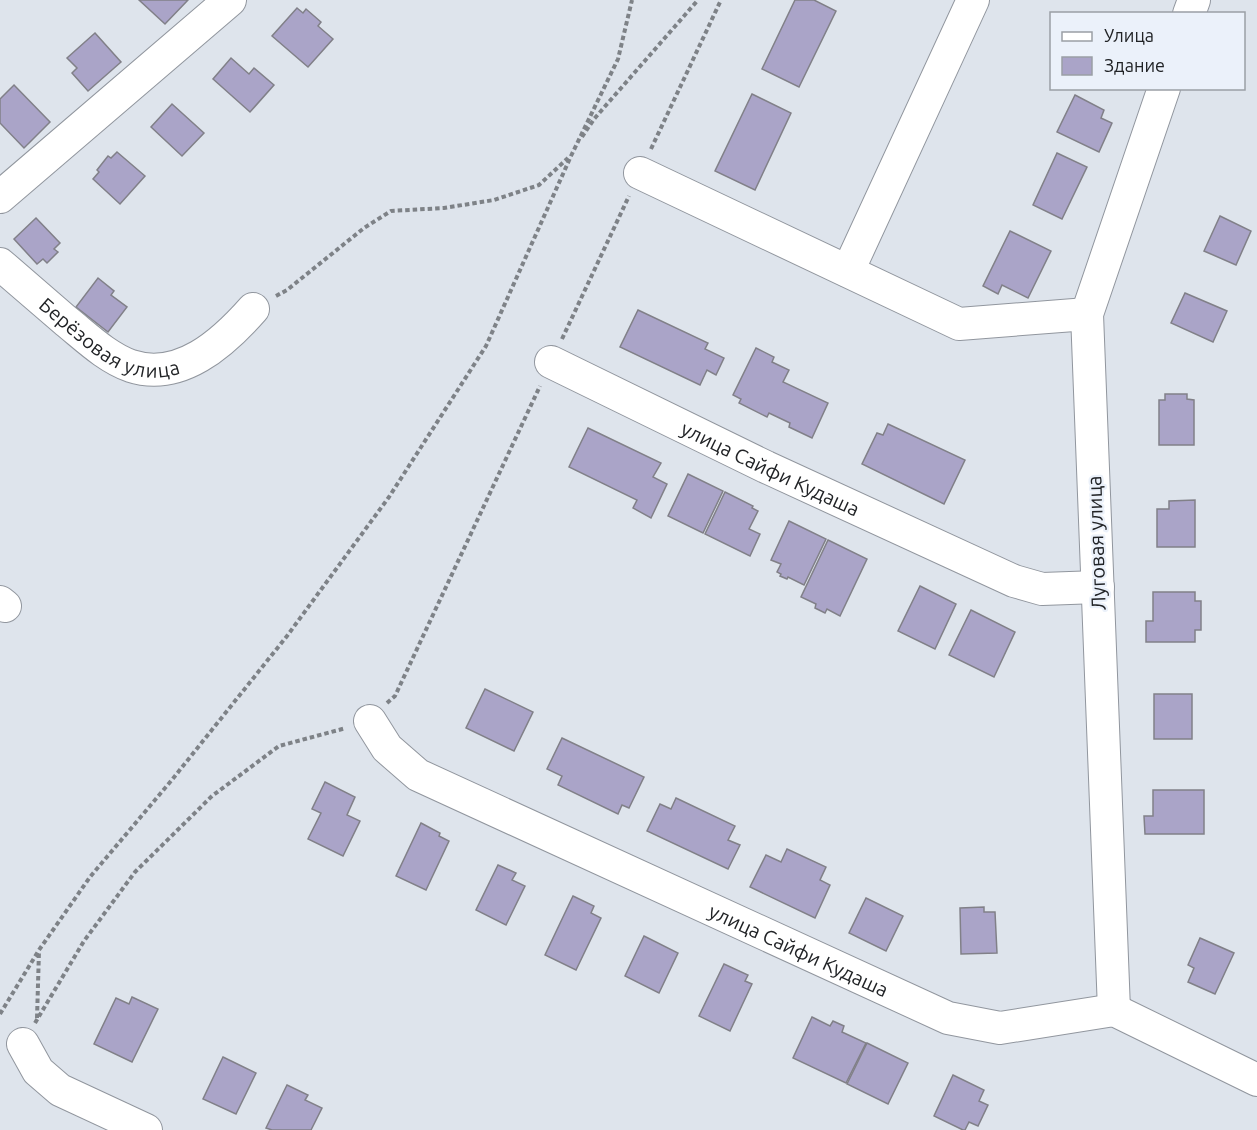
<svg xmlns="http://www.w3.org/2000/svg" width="1257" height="1130" font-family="Ubuntu,sans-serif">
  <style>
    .building { fill: #aaa4c8; stroke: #818088; stroke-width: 1.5 }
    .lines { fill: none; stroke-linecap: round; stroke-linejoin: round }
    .minor-casing { stroke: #91969e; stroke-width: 34 }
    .path { stroke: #7e8287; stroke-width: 4; stroke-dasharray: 4.5 3; stroke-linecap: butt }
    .minor { stroke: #fff; stroke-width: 32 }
    .labels { text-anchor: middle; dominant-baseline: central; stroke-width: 4.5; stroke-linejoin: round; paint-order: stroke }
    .street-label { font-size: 20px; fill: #212326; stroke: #ebf1fa }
  </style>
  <rect width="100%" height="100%" fill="#dee4ec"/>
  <g class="building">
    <polygon points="139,0 188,0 165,24"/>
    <polygon points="795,0 814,0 836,11 799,87 762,69"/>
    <polygon points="297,8 303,13 306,9 321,22 318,26 333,39 308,67 272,36"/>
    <polygon points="95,33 121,62 88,91 72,73 77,68 67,58"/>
    <polygon points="231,58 249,74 254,68 274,85 250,112 213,79"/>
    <polygon points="14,85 50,122 24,148 0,123 0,99"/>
    <polygon points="752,94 791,113 755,190 715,171"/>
    <polygon points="1075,95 1104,110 1101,118 1112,123 1099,152 1057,132"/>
    <polygon points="172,104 204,133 182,156 151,127"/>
    <polygon points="117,152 145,176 120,204 93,179 99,172 97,170 108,156 111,158"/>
    <polygon points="1057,153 1087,167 1062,219 1033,205"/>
    <polygon points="1220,216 1251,231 1236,265 1204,251"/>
    <polygon points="36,218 60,243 54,249 58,252 47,263 43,259 37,264 14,239"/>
    <polygon points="1010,231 1051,251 1028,298 1002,285 998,294 983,286"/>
    <polygon points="98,278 114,291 111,295 127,307 108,332 76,307"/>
    <polygon points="1185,293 1227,311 1213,342 1171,323"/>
    <polygon points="638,310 708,343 705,349 724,358 716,375 707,370 700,385 620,347"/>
    <polygon points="756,348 774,357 772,362 789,370 783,382 828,403 812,438 789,427 790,423 769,413 767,417 739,403 741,399 733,395"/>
    <polygon points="1165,394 1187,394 1187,399 1194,400 1194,445 1159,445 1159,400 1165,400"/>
    <polygon points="888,424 965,460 944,504 862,464 877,433 883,435"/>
    <polygon points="588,428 661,463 653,477 667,484 651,518 633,508 637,500 569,467"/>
    <polygon points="688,474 723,491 703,533 668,516"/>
    <polygon points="725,492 753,506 752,508 758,511 749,529 760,534 750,556 705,534"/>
    <polygon points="1195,500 1195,547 1157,547 1157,509 1169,509 1169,501"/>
    <polygon points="789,521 826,539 804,585 788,577 787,579 780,576 781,574 777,572 781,564 771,560"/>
    <polygon points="828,540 867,559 840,616 827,609 825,613 815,608 816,604 801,597"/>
    <polygon points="920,586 956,604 935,649 898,631"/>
    <polygon points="1153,592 1195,592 1195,601 1201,601 1201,630 1195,630 1195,642 1146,642 1146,621 1153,621"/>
    <polygon points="971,610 1015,632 994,677 949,655"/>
    <polygon points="485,689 533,712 514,751 466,728"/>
    <rect x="1154" y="694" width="38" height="45"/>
    <polygon points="562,738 644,777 629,808 622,805 618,814 558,785 562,776 547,769"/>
    <polygon points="325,782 355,797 347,815 360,821 343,856 308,839 321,813 312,809"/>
    <polygon points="1153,790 1204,790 1204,834 1145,834 1144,816 1153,816"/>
    <polygon points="676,798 735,826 728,840 740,845 728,869 647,831 660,804 671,809"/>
    <polygon points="421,823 440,833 439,836 449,841 426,890 396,876"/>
    <polygon points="787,849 826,867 820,880 830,885 815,918 750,887 766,855 781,862"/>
    <polygon points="498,865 516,873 512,880 525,886 506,925 476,910"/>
    <polygon points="573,896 594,906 591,913 601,918 576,970 545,955"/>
    <polygon points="866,898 903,916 886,951 849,933"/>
    <polygon points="984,907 984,912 995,912 997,953 961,954 960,908"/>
    <polygon points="644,936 678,953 659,993 625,976"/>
    <polygon points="1200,938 1234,953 1215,994 1188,982 1194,968 1188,965"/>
    <polygon points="724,964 748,975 745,981 752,984 730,1031 699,1016"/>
    <polygon points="132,997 158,1009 132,1062 94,1044 116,998 129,1004"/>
    <polygon points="812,1017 830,1026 833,1021 844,1026 842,1032 866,1043 846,1083 793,1058"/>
    <polygon points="867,1043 908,1063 888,1104 847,1084"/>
    <polygon points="223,1057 256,1073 236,1114 203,1099"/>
    <polygon points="953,1075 984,1090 979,1101 988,1105 978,1126 969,1122 965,1130 963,1130 934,1116"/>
    <polygon points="287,1085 308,1095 305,1100 322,1108 311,1130 272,1130 266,1128"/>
  </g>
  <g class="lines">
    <defs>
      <g id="minor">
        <polyline points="1189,14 1194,0"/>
        <polyline points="640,173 959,324 1087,314"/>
        <polyline points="0,197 230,0"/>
        <path id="s1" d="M0 264C22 283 44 302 66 321 86 337 106 357 131 366 180 382 223 343 253 309"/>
        <polyline points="848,271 973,0"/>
        <path id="s2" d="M551 362 766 467 1014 581 1042 589 1098 587"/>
        <polyline points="0,602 5,606"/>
        <path id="s3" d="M370 721 387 748 418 775 948 1018 1000 1028 1114 1010 1257 1080"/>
        <polyline points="1114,1010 1087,314 1164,88"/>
        <polyline points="23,1044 38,1071 60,1090 146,1130"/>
      </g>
    </defs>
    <use href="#minor" class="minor-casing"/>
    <g class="path">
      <polyline points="582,137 594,119 698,0"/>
      <polyline points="651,149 721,0"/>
      <polyline points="276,296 287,290 364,228 391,211 444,208 494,200 539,185 568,158"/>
      <polyline points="562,339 629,196"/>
      <polyline points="387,703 395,696 540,386"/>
      <polyline points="0,1014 39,950 90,877 171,781 287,636 389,497 486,346 571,156 618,59 632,0"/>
      <polyline points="37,1018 39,951"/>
      <polyline points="35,1023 84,941 135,872 212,796 279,746 346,728"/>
    </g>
    <use href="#minor" class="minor"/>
  </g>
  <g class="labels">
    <g class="street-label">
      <text stroke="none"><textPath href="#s1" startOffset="136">Берёзовая улица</textPath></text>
      <text stroke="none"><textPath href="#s2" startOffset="244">улица Сайфи Кудаша</textPath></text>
      <text transform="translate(1096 543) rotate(-92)">Луговая улица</text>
      <text stroke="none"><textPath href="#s3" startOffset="492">улица Сайфи Кудаша</textPath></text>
    </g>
  </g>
  <rect x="1050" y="12" width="195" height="78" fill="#ebf1fa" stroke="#9a9fa5" stroke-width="1.5"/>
  <rect x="1062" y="32" width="30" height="9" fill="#ffffff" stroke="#9a9fa5" stroke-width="1.5"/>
  <text x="1104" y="42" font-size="18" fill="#212326">Улица</text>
  <rect x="1062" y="57" width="30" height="18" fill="#aaa4c8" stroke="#9a9fa5" stroke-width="1.5"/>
  <text x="1104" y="72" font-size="18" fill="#212326">Здание</text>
</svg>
